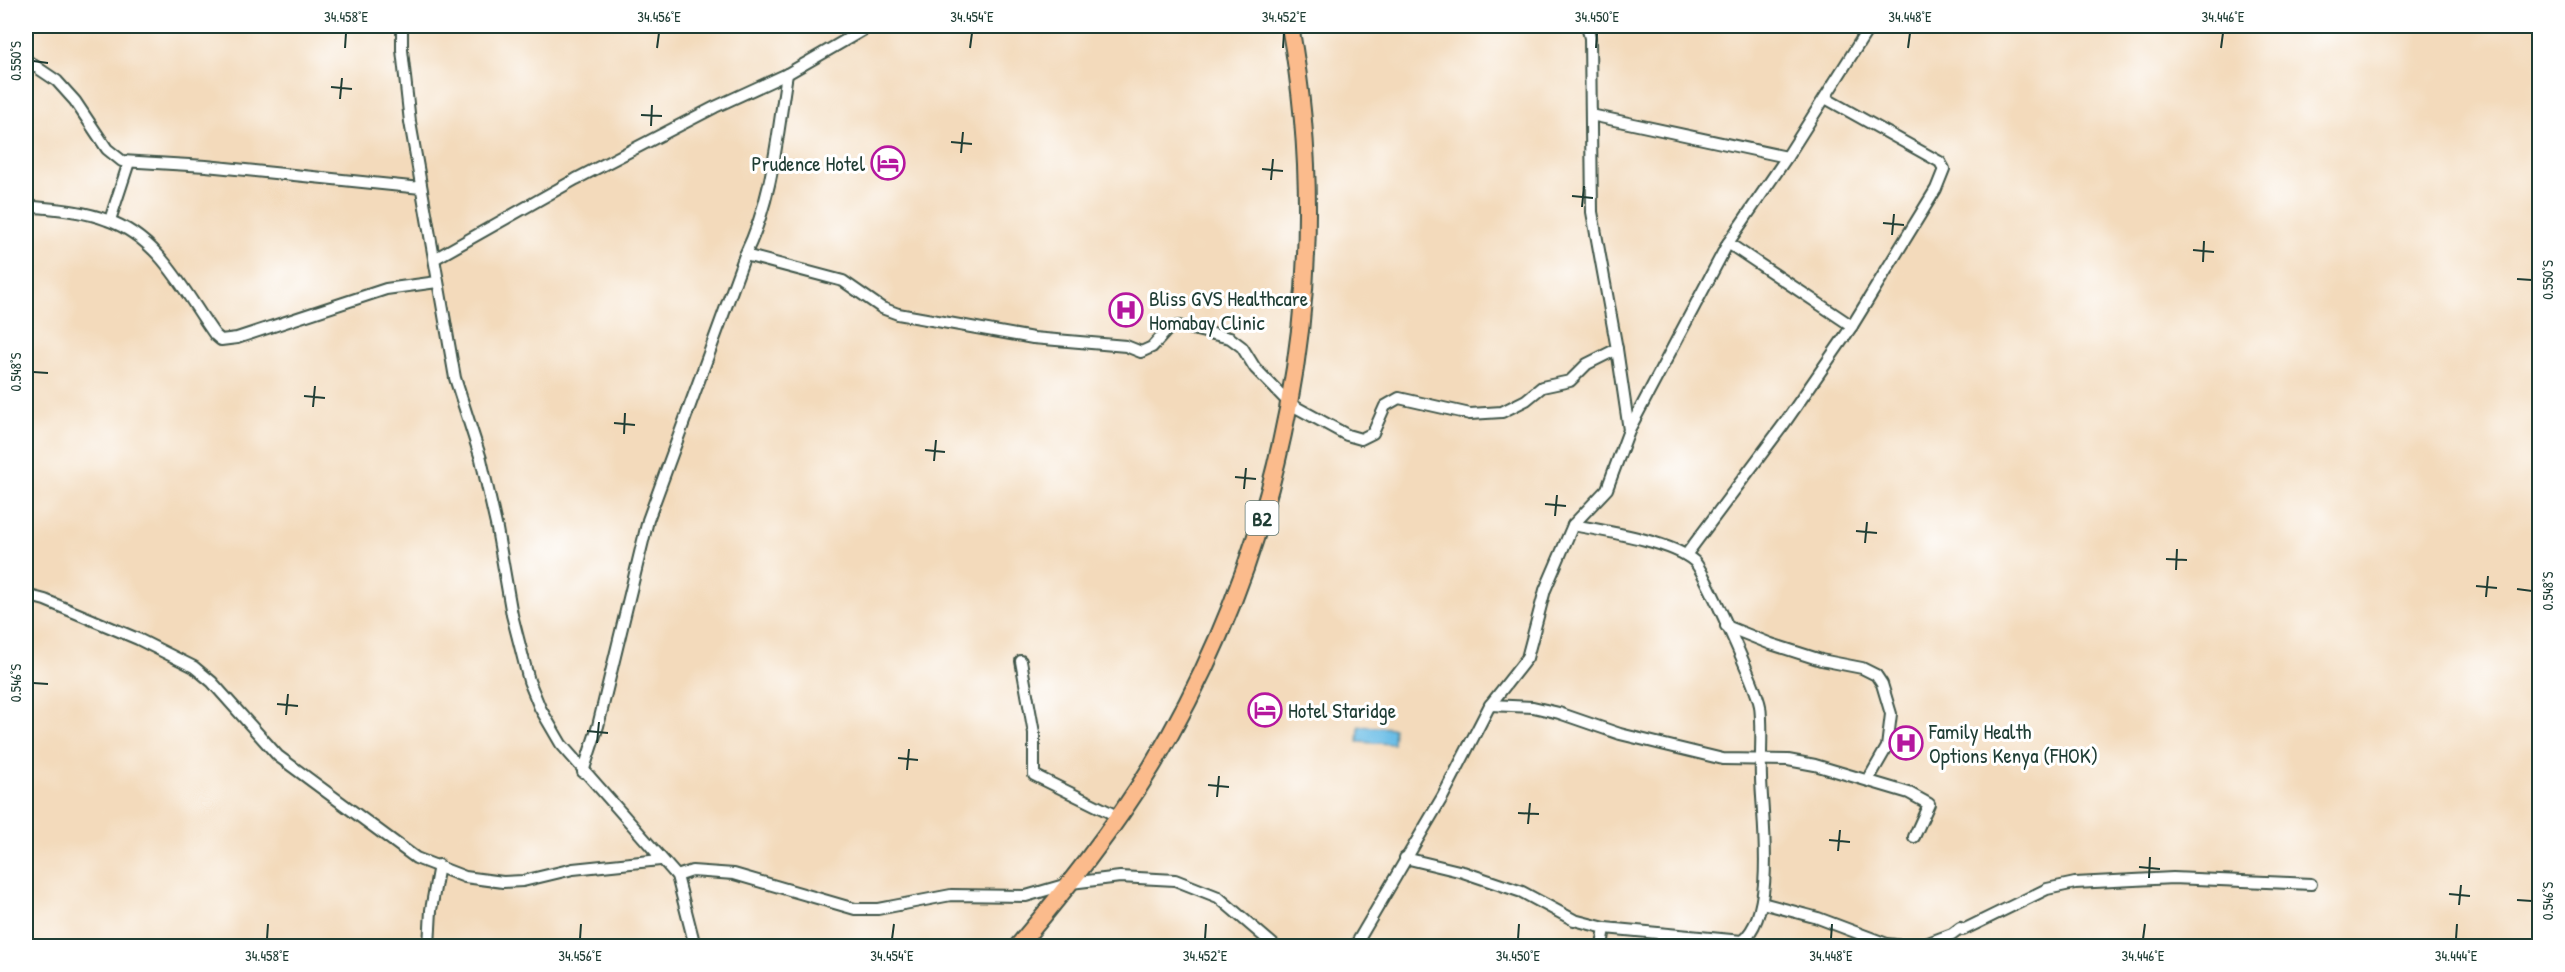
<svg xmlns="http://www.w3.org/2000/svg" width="2565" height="972" font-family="'Patrick Hand',sans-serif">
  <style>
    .built { fill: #ded5f5 }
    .water { fill: #6abde6; stroke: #447d8d; stroke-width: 1.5 }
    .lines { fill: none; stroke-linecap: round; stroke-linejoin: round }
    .minor-casing { stroke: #3f5548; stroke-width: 14 }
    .highway-casing { stroke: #3f5548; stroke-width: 20 }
    .minor { stroke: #fff; stroke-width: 10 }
    .highway { stroke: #fbbb8c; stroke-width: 16 }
    .ticks { fill: none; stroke: #1f3d34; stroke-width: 2 }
    .labels { text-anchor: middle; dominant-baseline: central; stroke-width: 6; stroke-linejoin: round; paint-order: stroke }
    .shield { fill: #fff; stroke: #627771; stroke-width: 1.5 }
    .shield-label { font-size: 20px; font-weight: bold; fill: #1f3d34 }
    .poi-label { font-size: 21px; fill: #1f3d34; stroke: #fff; text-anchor: start }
    .neatline { fill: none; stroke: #1f3d34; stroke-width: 2 }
    .ticks-label { font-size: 15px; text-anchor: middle; fill: #1f3d34 }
  </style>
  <rect width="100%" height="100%" fill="#fff"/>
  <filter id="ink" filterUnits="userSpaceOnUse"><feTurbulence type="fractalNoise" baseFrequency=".0167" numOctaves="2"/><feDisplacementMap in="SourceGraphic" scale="12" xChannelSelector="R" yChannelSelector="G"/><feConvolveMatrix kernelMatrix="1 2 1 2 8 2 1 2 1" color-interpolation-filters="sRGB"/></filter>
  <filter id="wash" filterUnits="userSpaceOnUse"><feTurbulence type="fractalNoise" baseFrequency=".008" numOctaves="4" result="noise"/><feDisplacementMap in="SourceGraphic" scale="24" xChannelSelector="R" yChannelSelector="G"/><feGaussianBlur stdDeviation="1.35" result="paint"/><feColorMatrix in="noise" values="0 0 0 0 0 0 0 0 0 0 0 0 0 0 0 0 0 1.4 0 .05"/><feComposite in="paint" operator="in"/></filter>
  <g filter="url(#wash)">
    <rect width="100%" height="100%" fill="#f3dabb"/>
    <polygon class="built" points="1120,297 1137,303 1133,323 1113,316"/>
    <polygon class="water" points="1359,726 1394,728 1393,744 1358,742"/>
  </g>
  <g filter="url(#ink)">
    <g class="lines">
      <defs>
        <g id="minor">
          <polyline points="402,26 402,50 410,122 455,378 481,459 497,529 512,615 529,681 540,708 561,744 677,876 695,946"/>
          <polyline points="1587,26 1590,38 1592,212 1617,349"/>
          <polyline points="26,60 57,81 75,101 107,149 122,161 206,166 421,188"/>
          <polyline points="1591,115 1787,157"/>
          <path d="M26 206C52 209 81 210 107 220 160 238 184 292 215 335L221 340 237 338 386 289 437 282"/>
          <polyline points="110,220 129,162"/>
          <polyline points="1728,243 1852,326"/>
          <polyline points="745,255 843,281 882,308 898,314 1033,338 1126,346 1141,352 1152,347 1169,328 1179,326 1230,338 1242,347 1255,368 1290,404 1347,435 1361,439 1373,433 1385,406 1399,398 1470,414 1502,412 1526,400 1542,387 1570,381 1587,364 1617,349 1629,430"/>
          <polyline points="436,258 576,179 715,107 787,74 870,26"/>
          <polyline points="1686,555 1784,424 1852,326 1936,189 1944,169 1940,162 1825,98"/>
          <polyline points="26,595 45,600 138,639 194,667 212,682 278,756 416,858 465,877 503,882 523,881 573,869 660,860"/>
          <polyline points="1726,626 1771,644 1821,660 1862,668 1876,675 1882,684 1891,714 1887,747 1868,780"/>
          <polyline points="1021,661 1034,733 1034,775 1119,817"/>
          <polyline points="1490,705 1533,707 1559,713 1620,734 1723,759 1788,760 1815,765 1909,793 1929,804 1914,837"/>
          <path d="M583 772 598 726 648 520 745 255C773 198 777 136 787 74"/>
          <path d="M1405 858 1463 872 1522 892 1574 920 1605 928 1742 941C1777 913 1762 819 1761 778 1760 755 1763 729 1760 706 1757 689 1705 572 1694 561 1671 541 1604 531 1573 525"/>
          <polyline points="677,876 692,871 734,874 855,909 878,909 951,895 1026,896 1071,883 1120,877 1175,880 1218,897 1275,946"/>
          <polyline points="1762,903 1818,918 1887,944 1905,946"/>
          <polyline points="429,946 431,910 439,865"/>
          <polyline points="1355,946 1443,796 1490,705 1527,658 1545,590 1573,525 1607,489 1629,430 1728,243 1787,157 1870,26"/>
          <polyline points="1602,946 1605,928"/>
          <polyline points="1920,946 1952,934 1960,928 1963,930 2047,889 2075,883 2173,878 2311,884"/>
        </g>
        <path id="highway" d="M1018 946C1066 889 1113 830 1152 766 1284 546 1337 279 1290 26"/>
      </defs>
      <use href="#minor" class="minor-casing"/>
      <use href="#highway" class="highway-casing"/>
      <use href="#minor" class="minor"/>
      <use href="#highway" class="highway"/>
    </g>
  </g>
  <path class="ticks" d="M345 48 346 33M657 48 659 33M970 48 972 33M1283 48 1284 33M1596 48 1597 33M1908 48 1910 33M2221 48 2223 33M33 61 48 63M331 87 352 89M340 99 342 78M641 115 662 116M651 126 652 105M951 142 972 144M961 153 963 132M1262 169 1283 171M1271 180 1273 159M1572 196 1593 198M1582 207 1584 186M1883 223 1904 225M1892 235 1894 214M2193 250 2214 252M2203 262 2204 241M2517 279 2532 280M33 372 48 373M304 396 325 398M313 407 315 386M614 423 635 425M624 434 625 413M925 450 945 452M934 461 936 440M1235 477 1256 479M1244 489 1246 468M1545 504 1566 506M1555 516 1557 495M1856 531 1877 533M1865 543 1867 522M2166 559 2187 560M2176 570 2177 549M2476 586 2497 588M2517 589 2532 591M2486 597 2488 576M33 683 48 684M277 704 298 706M286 715 288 694M587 731 608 733M597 743 599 722M898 758 918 760M907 770 909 749M1208 785 1229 787M1217 797 1219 776M1518 813 1539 814M1528 824 1530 803M1829 840 1850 842M1838 851 1840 830M2139 867 2160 869M2149 878 2150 857M2449 894 2470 896M2517 900 2532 901M2459 905 2461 885M267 939 268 924M580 939 581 924M892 939 894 924M1205 939 1206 924M1518 939 1519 924M1831 939 1832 924M2143 939 2145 924M2456 939 2457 924"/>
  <defs>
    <symbol id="hotel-ring" viewBox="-11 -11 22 22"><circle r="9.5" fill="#fff" stroke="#b5179e" stroke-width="1.5"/><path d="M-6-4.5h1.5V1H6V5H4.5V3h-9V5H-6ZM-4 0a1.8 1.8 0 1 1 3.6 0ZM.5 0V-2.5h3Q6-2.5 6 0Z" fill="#b5179e"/></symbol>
    <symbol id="hospital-ring" viewBox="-11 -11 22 22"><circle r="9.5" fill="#fff" stroke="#b5179e" stroke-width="1.5"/><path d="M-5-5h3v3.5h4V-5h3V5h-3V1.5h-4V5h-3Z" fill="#b5179e"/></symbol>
  </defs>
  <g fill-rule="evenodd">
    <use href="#hotel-ring" x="869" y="144" width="38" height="38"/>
    <use href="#hospital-ring" x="1107" y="291" width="38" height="38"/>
    <use href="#hotel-ring" x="1246" y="691" width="38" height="38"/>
    <use href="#hospital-ring" x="1887" y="724" width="38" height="38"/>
  </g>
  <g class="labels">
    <rect class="shield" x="1245.5" y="501" width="33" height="34" rx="4.5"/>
    <g class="shield-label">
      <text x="1262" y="518">B2</text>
    </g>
    <g class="poi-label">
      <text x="865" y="163" text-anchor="end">Prudence Hotel</text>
      <text x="1149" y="298">Bliss GVS Healthcare<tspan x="1149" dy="24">Homabay Clinic</tspan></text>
      <text x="1288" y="710">Hotel Staridge</text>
      <text x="1929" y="731">Family Health<tspan x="1929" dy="24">Options Kenya (FHOK)</tspan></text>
    </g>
  </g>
  <rect width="2565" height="972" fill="none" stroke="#fff" stroke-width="66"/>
  <rect x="33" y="33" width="2499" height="906" class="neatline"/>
  <g class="ticks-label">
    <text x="346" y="22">34.458°E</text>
    <text x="659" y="22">34.456°E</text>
    <text x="972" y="22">34.454°E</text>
    <text x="1284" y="22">34.452°E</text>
    <text x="1597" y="22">34.450°E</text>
    <text x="1910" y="22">34.448°E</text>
    <text x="2223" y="22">34.446°E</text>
    <text transform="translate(16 61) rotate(-90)" y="5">0.550°S</text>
    <text transform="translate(2548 280) rotate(-90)" y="5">0.550°S</text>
    <text transform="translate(16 372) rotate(-90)" y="5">0.548°S</text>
    <text transform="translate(2548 591) rotate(-90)" y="5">0.548°S</text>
    <text transform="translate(16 683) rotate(-90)" y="5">0.546°S</text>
    <text transform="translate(2548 901) rotate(-90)" y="5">0.546°S</text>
    <text x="267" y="961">34.458°E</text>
    <text x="580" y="961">34.456°E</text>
    <text x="892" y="961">34.454°E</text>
    <text x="1205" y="961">34.452°E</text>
    <text x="1518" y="961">34.450°E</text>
    <text x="1831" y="961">34.448°E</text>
    <text x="2143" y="961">34.446°E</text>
    <text x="2456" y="961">34.444°E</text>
  </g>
</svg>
